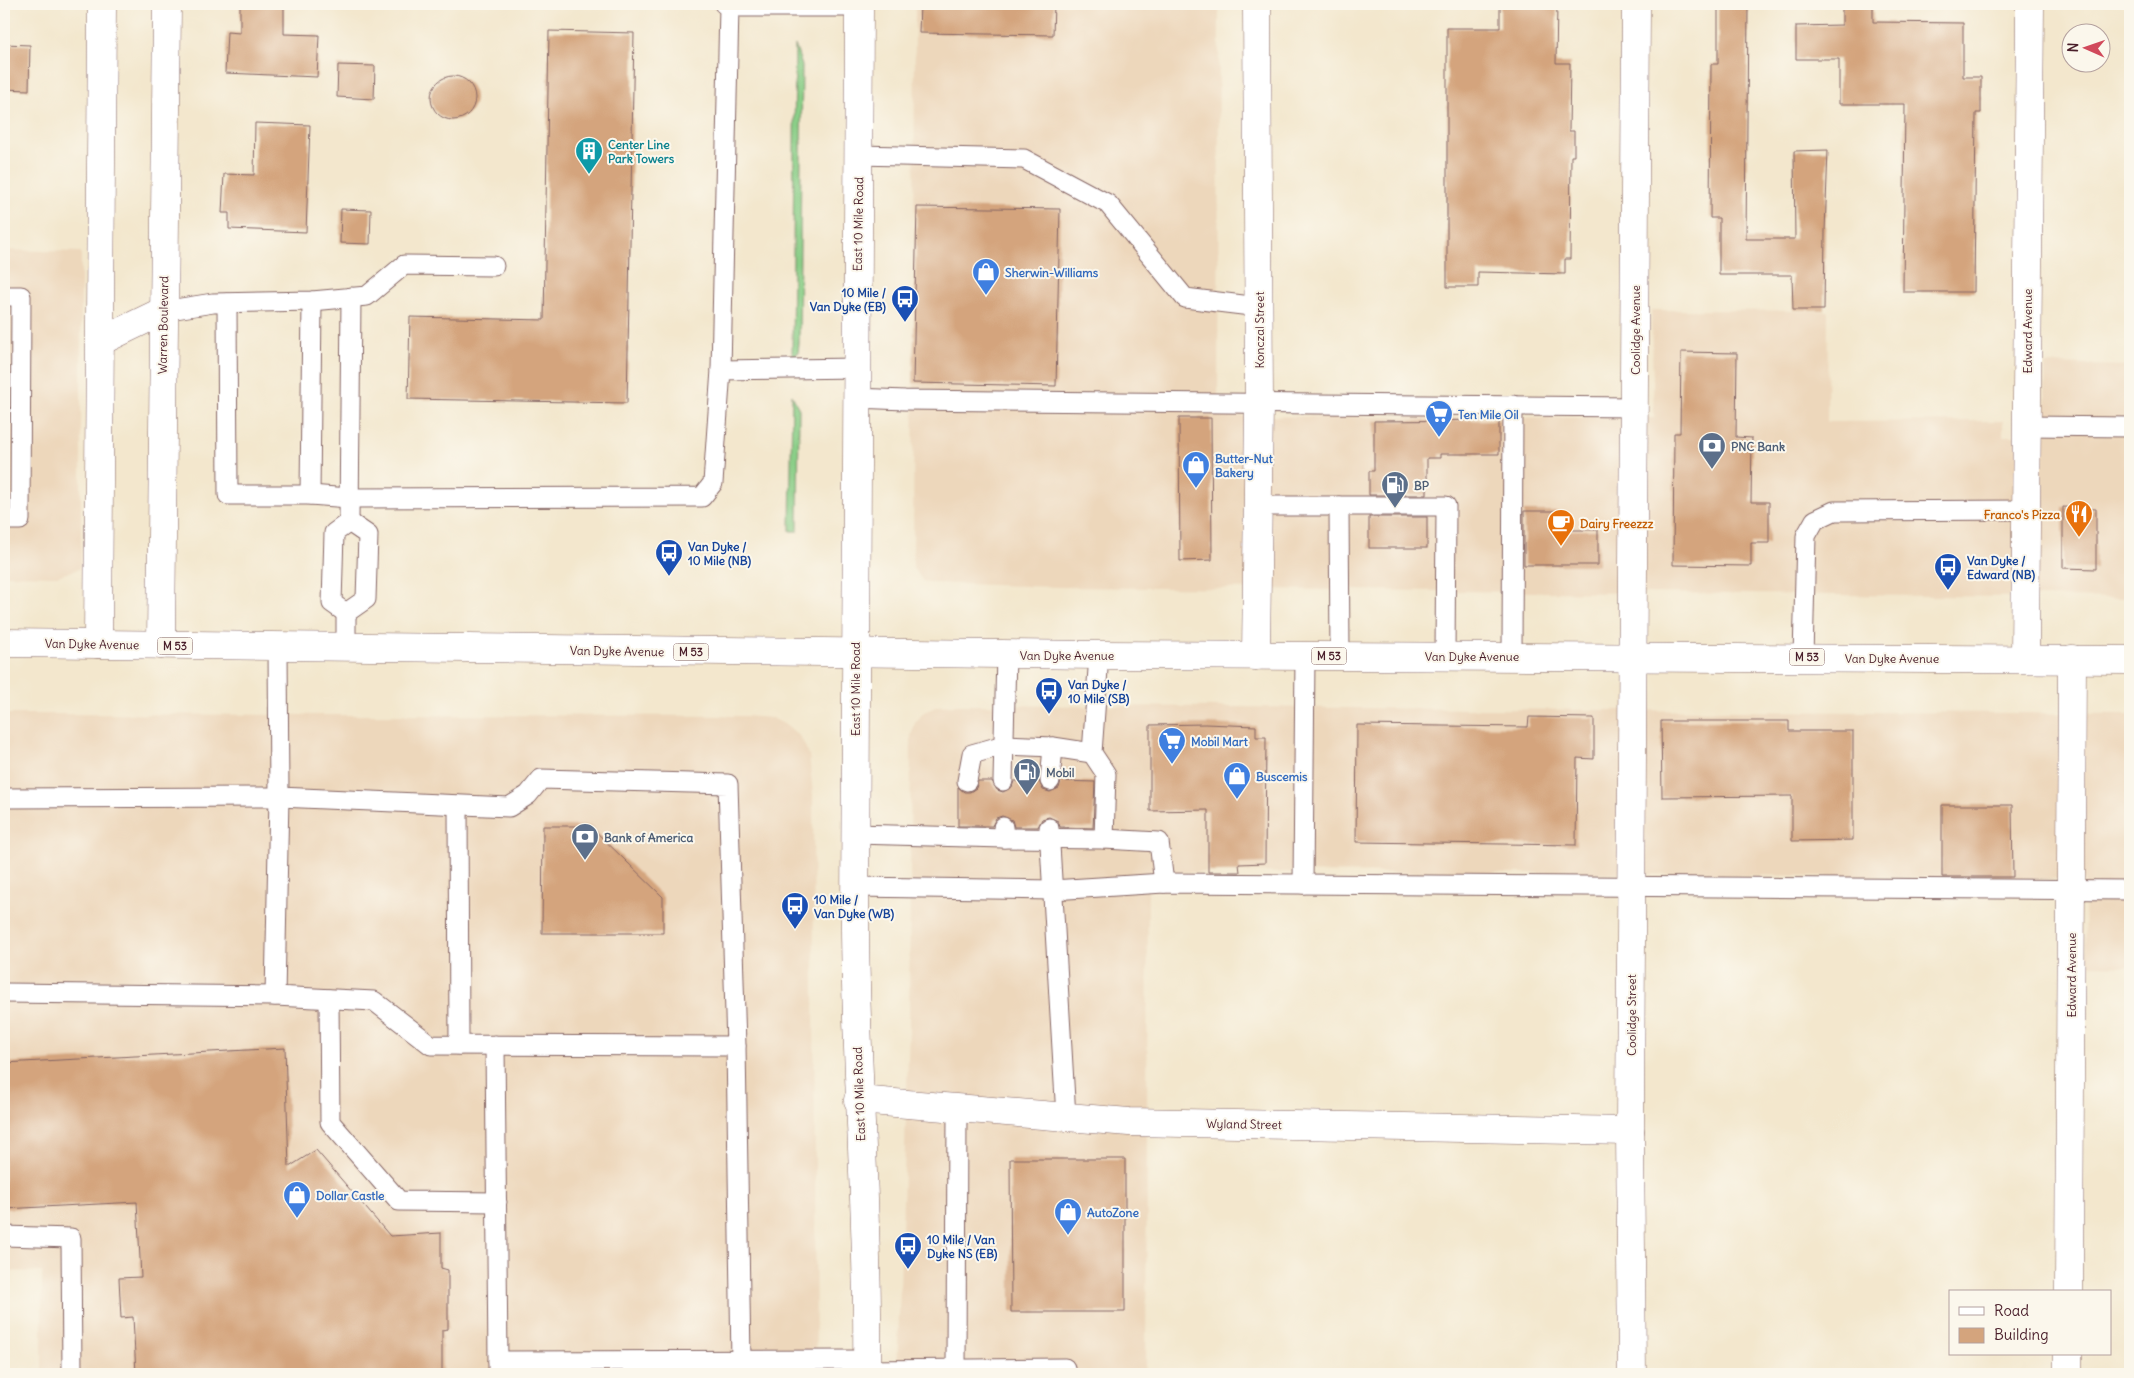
<svg xmlns="http://www.w3.org/2000/svg" width="2134" height="1378" font-family="Delius,sans-serif">
  <style>
    .built { fill: #edd7bb }
    .green { fill: #8ace87; stroke: #6a7659 }
    .building { fill: #d4a47d }
    .lines { fill: none; stroke-linecap: round; stroke-linejoin: round }
    .service-casing { stroke: #856564; stroke-width: 21 }
    .minor-casing { stroke: #856564; stroke-width: 29 }
    .secondary-casing { stroke: #856564; stroke-width: 29 }
    .primary-casing { stroke: #856564; stroke-width: 29 }
    .service { stroke: #fff; stroke-width: 19 }
    .minor { stroke: #fff; stroke-width: 28 }
    .secondary { stroke: #fff; stroke-width: 28 }
    .primary { stroke: #fff; stroke-width: 28 }
    .labels { text-anchor: middle; dominant-baseline: central; stroke-width: 4; stroke-linejoin: round; paint-order: stroke }
    .shield { fill: #fbf7ec; stroke: #7f6065; stroke-width: 1 }
    .shield-label { font-size: 11px; font-weight: bold; fill: #4a1f2b }
    .culture-label { font-size: 12px; font-weight: bold; fill: #0d838f; stroke: #fbf7ec; text-anchor: start }
    .street-label { font-size: 12px; fill: #4a1f2b; stroke: #fbf7ec }
    .shop-label { font-size: 12px; font-weight: bold; fill: #366cbe; stroke: #fbf7ec; text-anchor: start }
    .transit-label { font-size: 12px; font-weight: bold; fill: #164399; stroke: #fbf7ec; text-anchor: start }
    .service-label { font-size: 12px; font-weight: bold; fill: #4e5e75; stroke: #fbf7ec; text-anchor: start }
    .food-label { font-size: 12px; font-weight: bold; fill: #c56008; stroke: #fbf7ec; text-anchor: end }
  </style>
  <rect width="100%" height="100%" fill="#fbf7ec"/>
  <filter id="ink" filterUnits="userSpaceOnUse"><feTurbulence type="fractalNoise" baseFrequency=".02" numOctaves="2"/><feDisplacementMap in="SourceGraphic" scale="10" xChannelSelector="R" yChannelSelector="G"/><feConvolveMatrix kernelMatrix="1 2 1 2 8 2 1 2 1" color-interpolation-filters="sRGB"/></filter>
  <filter id="wash" filterUnits="userSpaceOnUse"><feTurbulence type="fractalNoise" baseFrequency=".0096" numOctaves="4" result="noise"/><feDisplacementMap in="SourceGraphic" scale="20" xChannelSelector="R" yChannelSelector="G"/><feGaussianBlur stdDeviation="1.12" result="paint"/><feColorMatrix in="noise" values="0 0 0 0 0 0 0 0 0 0 0 0 0 0 0 0 0 1.4 0 .05"/><feComposite in="paint" operator="in"/></filter>
  <g filter="url(#wash)">
    <rect width="100%" height="100%" fill="#f3e7cd"/>
    <g class="built">
      <polygon points="915,4 1219,4 1218,416 1654,418 1651,310 1828,311 1827,422 2003,421 2003,436 2046,436 2045,364 2130,366 2130,598 1058,587 932,583 923,581 913,568"/>
      <polygon points="4,250 81,252 81,560 79,569 57,576 4,575"/>
      <polygon points="957,705 2130,714 2130,966 2086,965 2085,879 1558,873 1148,872 1146,1374 897,1374 909,1030 911,736 915,723 924,712 938,706"/>
      <polygon points="4,714 745,716 772,718 788,726 801,738 809,755 813,795 816,1374 42,1374 42,1272 4,1271"/>
    </g>
    <g class="green">
      <polygon points="795,45 802,66 799,344 798,353 792,357"/>
      <polygon points="792,395 799,409 798,531 790,531"/>
    </g>
    <g id="blocks">
      <g class="building">
        <polygon points="240,4 284,4 284,34 319,35 317,77 225,73 227,32 240,33"/>
        <polygon points="920,4 1054,4 1053,35 919,33"/>
        <polygon points="1500,4 1557,4 1556,63 1570,63 1569,131 1574,131 1574,156 1571,156 1570,259 1565,259 1565,274 1478,272 1478,287 1447,287 1447,28 1500,28"/>
        <polygon points="1842,4 1873,4 1873,22 1963,23 1963,77 1981,77 1981,113 1976,113 1974,292 1903,292 1905,104 1839,104 1839,59 1796,59 1796,26 1842,25"/>
        <polygon points="1718,5 1748,5 1746,239 1795,239 1794,151 1828,150 1825,231 1824,310 1793,310 1792,275 1719,275 1719,218 1710,218 1711,64 1718,64"/>
        <polygon points="549,31 634,33 627,403 408,399 410,317 544,320"/>
        <polygon points="4,44 30,45 29,90 4,89"/>
        <polygon points="338,65 375,66 374,99 337,97"/>
        <circle cx="453" cy="98" r="22"/>
        <polygon points="255,123 310,125 306,232 229,229 229,213 222,213 224,174 254,175"/>
        <polygon points="917,207 1060,209 1056,386 913,383"/>
        <polygon points="341,209 371,210 370,244 340,243"/>
        <polygon points="1681,352 1737,353 1736,437 1752,438 1751,502 1769,502 1769,543 1751,543 1751,566 1673,565 1674,433 1680,433"/>
        <polygon points="1179,418 1211,418 1212,560 1180,561"/>
        <polygon points="1499,420 1499,454 1440,454 1440,458 1427,458 1427,495 1369,495 1369,471 1374,471 1374,421"/>
        <polygon points="2063,507 2096,509 2096,569 2063,568"/>
        <polygon points="1524,511 1563,511 1563,530 1598,530 1598,565 1524,565"/>
        <rect x="1369" y="517" width="58" height="31"/>
        <polygon points="1529,717 1594,718 1594,759 1577,758 1576,845 1356,842 1357,725 1528,727"/>
        <polygon points="1661,721 1789,721 1789,731 1853,731 1853,840 1792,841 1792,796 1662,797"/>
        <polygon points="1205,724 1256,726 1256,737 1266,737 1265,863 1239,864 1240,872 1208,872 1208,810 1150,811 1150,725"/>
        <polygon points="978,781 992,781 997,790 1003,792 1012,787 1014,781 1039,781 1043,790 1050,792 1059,788 1061,781 1095,782 1093,828 1060,827 1058,821 1049,817 1042,819 1038,827 1014,827 1012,820 1002,816 996,818 992,826 958,826 958,787 964,792 970,792 976,788"/>
        <polygon points="1942,805 2012,805 2013,877 1942,877"/>
        <polygon points="543,826 590,826 663,897 663,933 542,933"/>
        <polygon points="285,1048 289,1167 316,1150 390,1236 441,1233 441,1268 448,1270 448,1329 442,1330 442,1374 136,1374 133,1317 121,1318 119,1278 141,1277 137,1202 4,1209 4,1063"/>
        <polygon points="1010,1159 1125,1159 1125,1312 1011,1312"/>
      </g>
    </g>
  </g>
  <g filter="url(#ink)">
    <use href="#blocks" fill-opacity="0" stroke="#856564" stroke-width="1"/>
    <g class="lines">
      <defs>
        <g id="service">
          <polyline points="729,7 859,7"/>
          <polyline points="859,155 1024,159 1108,204 1185,298 1259,307"/>
          <polyline points="4,296 21,296 20,520 4,520"/>
          <polyline points="227,303 228,495 310,495 349,498 702,497 713,483 721,370 729,7 724,4"/>
          <polyline points="163,311 213,303 312,301 367,296 404,265 494,266"/>
          <polyline points="721,370 856,368"/>
          <polyline points="856,398 905,400 1635,407"/>
          <polyline points="2027,426 2130,427"/>
          <polyline points="310,495 312,301"/>
          <polyline points="1258,506 1446,506 1445,656"/>
          <polyline points="1339,506 1340,656"/>
          <polyline points="349,522 351,297"/>
          <polyline points="346,613 366,599 368,535 349,522"/>
          <polyline points="346,613 332,603 334,533 349,522"/>
          <polyline points="278,647 279,797 275,996 374,1001 431,1045 736,1046 741,1361"/>
          <polyline points="346,648 346,613"/>
          <polyline points="1512,656 1513,405"/>
          <polyline points="1803,657 1806,536 1815,520 1834,511 2026,510"/>
          <polyline points="967,781 972,754 1004,745 1053,747 1092,753"/>
          <polyline points="1003,781 1006,654"/>
          <polyline points="1050,781 1053,747"/>
          <polyline points="4,798 279,797 509,807 528,795 541,779 728,784 736,1046"/>
          <polyline points="458,805 459,1045"/>
          <polyline points="1049,828 1066,1117"/>
          <polyline points="855,834 1004,838 1003,827"/>
          <polyline points="1004,838 1104,839 1106,774 1092,753 1099,655"/>
          <polyline points="1104,839 1159,842 1164,883"/>
          <polyline points="1303,884 1305,656"/>
          <polyline points="856,887 1052,890 1164,883 2130,890"/>
          <polyline points="4,993 275,996"/>
          <polyline points="329,999 330,1122 399,1201 497,1202"/>
          <polyline points="495,1045 498,1361"/>
          <polyline points="4,1236 71,1238 72,1374"/>
          <polyline points="867,1370 1065,1368 1065,1374"/>
          <polyline points="956,1370 957,1108"/>
          <polyline points="498,1374 498,1361 867,1360"/>
        </g>
        <g id="minor">
          <polyline points="101,341 163,311"/>
          <polyline points="98,644 102,4"/>
          <polyline points="161,645 167,4"/>
          <polyline points="1256,656 1259,403 1257,4"/>
          <polyline points="2025,659 2030,4"/>
          <polyline points="858,1100 1129,1122 1630,1131"/>
          <polyline points="2069,1292 2072,659"/>
          <polyline points="1632,1374 1630,1131 1636,4"/>
          <polyline points="2068,1374 2068,1354"/>
        </g>
        <path id="secondary" d="M859 4C857 311 854 619 855 927 856 1076 869 1225 867 1374"/>
        <polyline id="primary" points="4,643 1099,655 2130,660"/>
      </defs>
      <use href="#service" class="service-casing"/>
      <use href="#minor" class="minor-casing"/>
      <use href="#secondary" class="secondary-casing"/>
      <use href="#primary" class="primary-casing"/>
      <use href="#service" class="service"/>
      <use href="#minor" class="minor"/>
      <use href="#secondary" class="secondary"/>
      <use href="#primary" class="primary"/>
    </g>
  </g>
  <defs>
    <symbol id="building-pin" viewBox="-11 -11 22 30"><path d="M0 17L-7.5 6A9.5 9.5 0 1 1 7.5 6Z" fill="#0f9aa8" stroke="#fbf7ec"/><path d="M-4-6H4V6H1V3H-1V6H-4ZM-2.5-4.3h1.7v1.8h-1.7ZM.8-4.3h1.7v1.8H.8ZM-2.5-1h1.7V.8h-1.7ZM.8-1h1.7V.8H.8Z" fill="#fff"/></symbol>
    <symbol id="shop-pin" viewBox="-11 -11 22 30"><path d="M0 17L-7.5 6A9.5 9.5 0 1 1 7.5 6Z" fill="#3f7fe0" stroke="#fbf7ec"/><path d="M-5-2.5h2.3a2.7 3.5 0 0 1 5.4 0H5L5.5 6h-11ZM-1.5-2.5h3a1.5 2.3 0 0 0-3 0Z" fill="#fff"/></symbol>
    <symbol id="bus-pin" viewBox="-11 -11 22 30"><path d="M0 17L-7.5 6A9.5 9.5 0 1 1 7.5 6Z" fill="#1a4fb4" stroke="#fbf7ec"/><path d="M-5-6H5V4H4V6H2V4H-2V6H-4V4H-5ZM-3.5-4V0h7V-4ZM-3.5 1.2v1.5H-2V1.2ZM2 1.2v1.5H3.5V1.2Z" fill="#fff"/></symbol>
    <symbol id="supermarket-pin" viewBox="-11 -11 22 30"><path d="M0 17L-7.5 6A9.5 9.5 0 1 1 7.5 6Z" fill="#3f7fe0" stroke="#fbf7ec"/><path d="M-6-5.5h2.5l.6 2H6L4.5 2H-2.5L-4.4-4H-6ZM-1.5 3.2a1.3 1.3 0 1 0 .1 0ZM3 3.2a1.3 1.3 0 1 0 .1 0Z" fill="#fff"/></symbol>
    <symbol id="bank-pin" viewBox="-11 -11 22 30"><path d="M0 17L-7.5 6A9.5 9.5 0 1 1 7.5 6Z" fill="#5c6f8a" stroke="#fbf7ec"/><path d="M-6-4H6V4H-6ZM0-2.3a2.3 2.3 0 1 0 0 4.6a2.3 2.3 0 1 0 0-4.6Z" fill="#fff"/></symbol>
    <symbol id="fuel-pin" viewBox="-11 -11 22 30"><path d="M0 17L-7.5 6A9.5 9.5 0 1 1 7.5 6Z" fill="#5c6f8a" stroke="#fbf7ec"/><path d="M-5.5-6h7V0h2V4h1.3V-2.5L3-4.5l.8-.8L6-3V5H2.5V1h-1V6h-7ZM-4.2-4.7v3.2H.2V-4.7Z" fill="#fff"/></symbol>
    <symbol id="restaurant-pin" viewBox="-11 -11 22 30"><path d="M0 17L-7.5 6A9.5 9.5 0 1 1 7.5 6Z" fill="#e8710a" stroke="#fbf7ec"/><path d="M-5-6h1v4h1v-4h1v4h1v-4h1v5L-1.5 .5V6h-2V.5L-5-1ZM5-6V6H3V1.5H1.5Q1.5-4 5-6Z" fill="#fff"/></symbol>
    <symbol id="cafe-pin" viewBox="-11 -11 22 30"><path d="M0 17L-7.5 6A9.5 9.5 0 1 1 7.5 6Z" fill="#e8710a" stroke="#fbf7ec"/><path d="M-5.5-4.5H6V0H3Q3 3.5 0 3.5H-2.5Q-5.5 3.5-5.5 0ZM3-3.2v2h1.7v-2ZM-6 4.5H4V6H-6Z" fill="#fff"/></symbol>
  </defs>
  <g fill-rule="evenodd">
    <use href="#building-pin" x="573" y="135" width="32" height="43"/>
    <use href="#shop-pin" x="970" y="256" width="32" height="43"/>
    <use href="#bus-pin" x="889" y="283" width="32" height="43"/>
    <use href="#supermarket-pin" x="1423" y="398" width="32" height="43"/>
    <use href="#bank-pin" x="1696" y="430" width="32" height="43"/>
    <use href="#shop-pin" x="1180" y="449" width="32" height="43"/>
    <use href="#fuel-pin" x="1379" y="469" width="32" height="43"/>
    <use href="#restaurant-pin" x="2063" y="498" width="32" height="43"/>
    <use href="#cafe-pin" x="1545" y="507" width="32" height="43"/>
    <use href="#bus-pin" x="653" y="537" width="32" height="43"/>
    <use href="#bus-pin" x="1932" y="551" width="32" height="43"/>
    <use href="#bus-pin" x="1033" y="675" width="32" height="43"/>
    <use href="#supermarket-pin" x="1156" y="725" width="32" height="43"/>
    <use href="#fuel-pin" x="1011" y="756" width="32" height="43"/>
    <use href="#shop-pin" x="1221" y="760" width="32" height="43"/>
    <use href="#bank-pin" x="569" y="821" width="32" height="43"/>
    <use href="#bus-pin" x="779" y="890" width="32" height="43"/>
    <use href="#shop-pin" x="281" y="1179" width="32" height="43"/>
    <use href="#shop-pin" x="1052" y="1196" width="32" height="43"/>
    <use href="#bus-pin" x="892" y="1230" width="32" height="43"/>
  </g>
  <g class="labels">
    <g class="shield">
      <rect x="157.5" y="637.5" width="35" height="17" rx="4"/>
      <rect x="673.5" y="643.5" width="35" height="17" rx="4"/>
      <rect x="1311.5" y="647.5" width="35" height="17" rx="4"/>
      <rect x="1789.5" y="648.5" width="35" height="17" rx="4"/>
    </g>
    <g class="shield-label">
      <text x="175" y="646">M 53</text>
      <text x="691" y="652">M 53</text>
      <text x="1329" y="656">M 53</text>
      <text x="1807" y="657">M 53</text>
    </g>
    <g class="culture-label">
      <text x="608" y="144">Center Line<tspan x="608" dy="14">Park Towers</tspan></text>
    </g>
    <g class="street-label">
      <text transform="translate(858 224) rotate(-89)">East 10 Mile Road</text>
      <text transform="translate(163 325) rotate(-89)">Warren Boulevard</text>
      <text transform="translate(1259 330) rotate(-90)">Konczal Street</text>
      <text transform="translate(1635 330) rotate(-90)">Coolidge Avenue</text>
      <text transform="translate(2027 331) rotate(-90)">Edward Avenue</text>
      <text transform="translate(92 644) rotate(1)">Van Dyke Avenue</text>
      <text transform="translate(617 651) rotate(1)">Van Dyke Avenue</text>
      <text x="1067" y="655">Van Dyke Avenue</text>
      <text x="1472" y="656">Van Dyke Avenue</text>
      <text x="1892" y="658">Van Dyke Avenue</text>
      <text transform="translate(855 689) rotate(-90)">East 10 Mile Road</text>
      <text transform="translate(2071 975) rotate(-90)">Edward Avenue</text>
      <text transform="translate(1631 1015) rotate(-90)">Coolidge Street</text>
      <text transform="translate(859 1094) rotate(-92)">East 10 Mile Road</text>
      <text transform="translate(1244 1124) rotate(1)">Wyland Street</text>
    </g>
    <g class="shop-label">
      <text x="1005" y="272">Sherwin-Williams</text>
      <text x="1458" y="414">Ten Mile Oil</text>
      <text x="1215" y="458">Butter-Nut<tspan x="1215" dy="14">Bakery</tspan></text>
      <text x="1191" y="741">Mobil Mart</text>
      <text x="1256" y="776">Buscemis</text>
      <text x="316" y="1195">Dollar Castle</text>
      <text x="1087" y="1212">AutoZone</text>
    </g>
    <g class="transit-label">
      <text x="886" y="292" text-anchor="end">10 Mile /<tspan x="886" dy="14">Van Dyke (EB)</tspan></text>
      <text x="688" y="546">Van Dyke /<tspan x="688" dy="14">10 Mile (NB)</tspan></text>
      <text x="1967" y="560">Van Dyke /<tspan x="1967" dy="14">Edward (NB)</tspan></text>
      <text x="1068" y="684">Van Dyke /<tspan x="1068" dy="14">10 Mile (SB)</tspan></text>
      <text x="814" y="899">10 Mile /<tspan x="814" dy="14">Van Dyke (WB)</tspan></text>
      <text x="927" y="1239">10 Mile / Van<tspan x="927" dy="14">Dyke NS (EB)</tspan></text>
    </g>
    <g class="service-label">
      <text x="1731" y="446">PNC Bank</text>
      <text x="1414" y="485">BP</text>
      <text x="1046" y="772">Mobil</text>
      <text x="604" y="837">Bank of America</text>
    </g>
    <g class="food-label">
      <text x="2060" y="514">Franco's Pizza</text>
      <text x="1580" y="523" text-anchor="start">Dairy Freezzz</text>
    </g>
  </g>
  <rect width="2134" height="1378" fill="none" stroke="#fbf7ec" stroke-width="20"/>
  <rect x="1949" y="1290" width="162" height="65" fill="#fbf7ec" stroke="#b4a19f"/>
  <rect x="1959" y="1307" width="25" height="8" fill="#ffffff" stroke="#b4a19f"/>
  <text x="1994" y="1316" font-size="15" fill="#4a1f2b">Road</text>
  <rect x="1959" y="1328" width="25" height="15" fill="#d4a47d" stroke="#b4a19f"/>
  <text x="1994" y="1340" font-size="15" fill="#4a1f2b">Building</text>
  <g transform="translate(2086 48) rotate(272)"><circle r="24" fill="#fbf7ec" stroke="#b4a19f"/>
  <path d="M0-4L9 19L0 12L-9 19Z" fill="#d1495b"/>
  <text y="-8" font-size="14" font-weight="bold" text-anchor="middle" fill="#4a1f2b">N</text>
  </g>
</svg>
